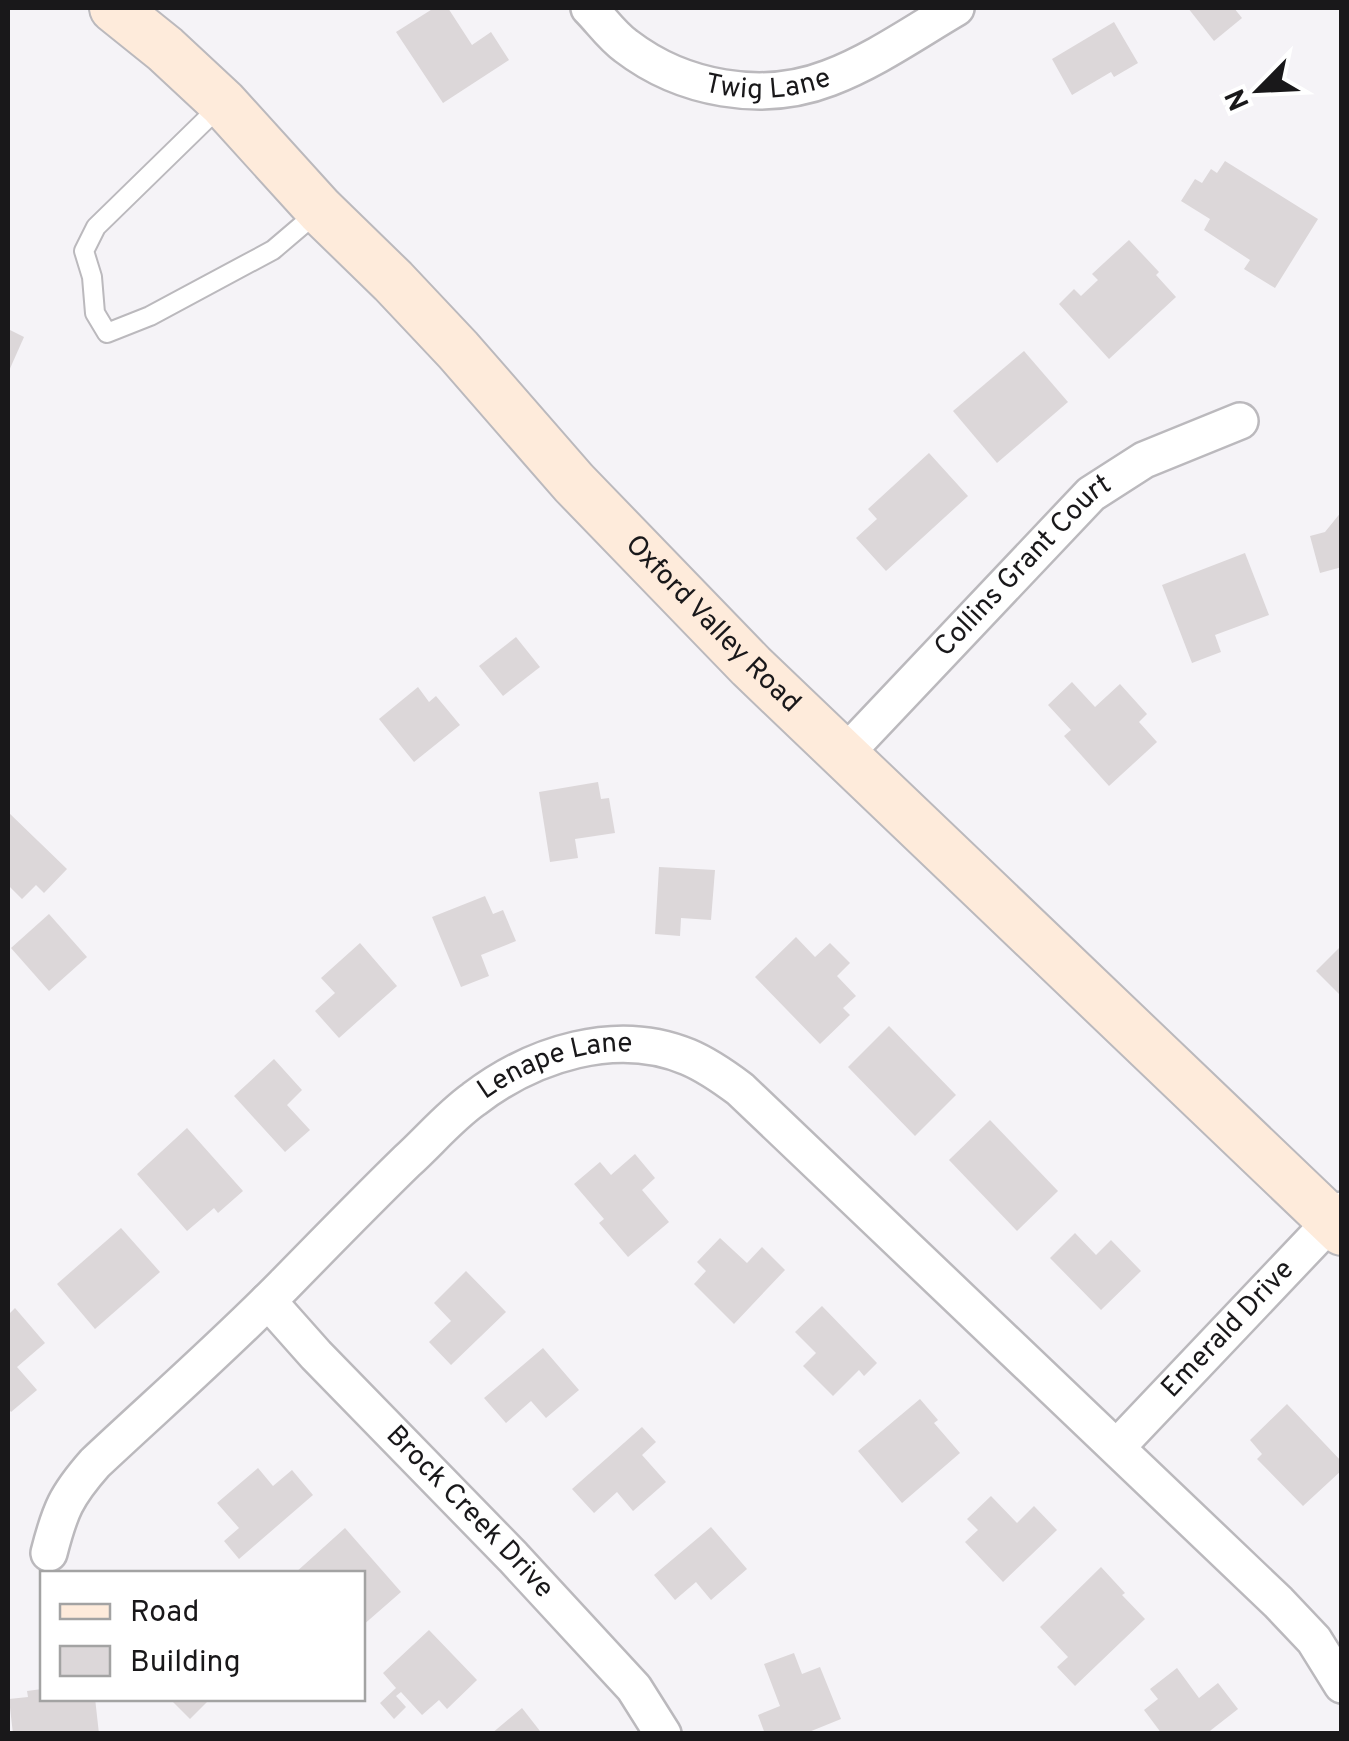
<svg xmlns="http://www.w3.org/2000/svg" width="1349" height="1741" font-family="Overpass,sans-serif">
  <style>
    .building { fill: #dcd7d9 }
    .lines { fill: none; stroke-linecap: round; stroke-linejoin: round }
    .lane-casing { stroke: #bbb9bd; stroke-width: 22 }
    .street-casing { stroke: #bbb9bd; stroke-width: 40 }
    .secondary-casing { stroke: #bbb9bd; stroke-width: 52 }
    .lane { stroke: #fff; stroke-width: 18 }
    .street { stroke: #fff; stroke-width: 35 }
    .secondary { stroke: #feebdb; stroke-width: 48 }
    .labels { text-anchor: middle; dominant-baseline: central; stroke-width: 8; stroke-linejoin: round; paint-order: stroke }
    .street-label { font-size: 28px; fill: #19181a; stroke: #fff }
  </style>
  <rect width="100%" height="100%" fill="#f5f3f7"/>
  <g class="building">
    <polygon points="434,8 448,8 472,45 491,32 509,60 443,103 396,32"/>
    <polygon points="1188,8 1234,8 1242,18 1214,41"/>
    <polygon points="1114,22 1138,63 1114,77 1111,72 1072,95 1052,59"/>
    <polygon points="1225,161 1318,219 1275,288 1244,269 1250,260 1204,230 1210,219 1181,201 1195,179 1202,183 1211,169 1217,173"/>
    <polygon points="1129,240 1159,272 1156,275 1176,297 1109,359 1059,304 1074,289 1081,296 1098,280 1092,274"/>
    <polygon points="8,329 24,337 8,373"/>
    <polygon points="1024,351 1068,402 997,463 953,411"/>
    <polygon points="929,453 968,496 886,571 856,538 877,519 868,509"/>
    <polygon points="1342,511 1342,567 1320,573 1310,536 1325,532"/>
    <polygon points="1245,553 1269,615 1215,635 1221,652 1192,663 1162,585"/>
    <polygon points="516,637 540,667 503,696 479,666"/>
    <polygon points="1072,682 1095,707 1120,684 1147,714 1139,722 1157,742 1109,786 1064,736 1071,730 1048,705"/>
    <polygon points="418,687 429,702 436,696 460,725 414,762 379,719"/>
    <polygon points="598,782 601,799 609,798 615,833 575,839 578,858 550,862 539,792"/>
    <polygon points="8,812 67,869 44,893 36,885 22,899 8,885"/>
    <polygon points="659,867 715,870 711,920 681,918 680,936 655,934"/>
    <polygon points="485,896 493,914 503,910 516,941 481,955 489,976 461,987 432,917"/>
    <polygon points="49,914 87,957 49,991 11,948"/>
    <polygon points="796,937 815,957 830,943 850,963 837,976 856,996 843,1008 850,1015 820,1044 755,977"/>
    <polygon points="360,943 397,986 339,1038 315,1011 335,993 321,978"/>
    <polygon points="1342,945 1342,997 1316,971"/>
    <polygon points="889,1026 956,1095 915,1136 848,1067"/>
    <polygon points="274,1059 302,1090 287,1105 310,1130 285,1152 234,1096"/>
    <polygon points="990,1120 1058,1191 1017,1231 949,1160"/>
    <polygon points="187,1128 243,1191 218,1213 214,1208 187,1231 137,1174"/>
    <polygon points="635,1154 655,1178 642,1190 669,1222 628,1257 599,1223 604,1219 574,1184 600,1162 611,1175"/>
    <polygon points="121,1228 160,1272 95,1329 57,1284"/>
    <polygon points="1075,1233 1096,1255 1111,1240 1141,1271 1101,1310 1050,1258"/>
    <polygon points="720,1238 747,1263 762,1247 785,1270 734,1324 694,1284 706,1271 697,1262"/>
    <polygon points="466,1271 506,1312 451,1365 429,1342 451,1321 434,1303"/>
    <polygon points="822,1306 877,1363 864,1376 859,1370 833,1396 803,1366 816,1353 795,1332"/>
    <polygon points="15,1308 45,1343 17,1367 37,1390 11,1412 8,1408 8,1315"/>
    <polygon points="543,1348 579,1390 546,1418 531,1401 506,1423 484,1398"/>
    <polygon points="920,1399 938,1420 934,1423 960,1453 902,1503 858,1451"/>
    <polygon points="1287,1404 1342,1462 1342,1470 1303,1506 1257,1459 1262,1454 1250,1440"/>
    <polygon points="642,1427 656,1442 642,1455 666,1482 633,1511 617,1492 594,1513 572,1489"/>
    <polygon points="258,1468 273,1486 292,1470 313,1495 239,1559 224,1541 239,1528 217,1503"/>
    <polygon points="991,1496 1017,1523 1034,1506 1057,1530 1003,1582 965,1542 978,1530 967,1519"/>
    <polygon points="711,1527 747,1569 711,1600 696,1582 675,1600 654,1575"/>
    <polygon points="345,1528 401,1592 362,1626 362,1574 294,1574"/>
    <polygon points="1101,1567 1125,1593 1122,1595 1145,1619 1075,1686 1057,1667 1068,1657 1040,1627"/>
    <polygon points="429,1630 477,1680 447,1709 439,1700 422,1715 401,1692 396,1696 406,1707 394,1719 380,1703 396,1688 383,1673"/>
    <polygon points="794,1653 802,1674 820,1667 841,1719 804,1734 765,1734 758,1715 780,1706 764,1664"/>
    <polygon points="1177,1668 1199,1698 1218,1683 1238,1709 1206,1734 1162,1734 1144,1710 1158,1699 1150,1689"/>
    <polygon points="42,1689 42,1698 95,1698 99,1734 13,1734 9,1699 28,1697 27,1691"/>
    <polygon points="169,1698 211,1698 190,1719"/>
    <polygon points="522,1708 540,1731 537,1734 491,1734"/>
  </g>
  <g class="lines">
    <defs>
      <polyline id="lane" points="220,106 96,227 84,251 92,277 95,313 107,333 150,316 273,250 320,210"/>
      <g id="street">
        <path id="s1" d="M589 8C601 20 612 36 626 46 682 89 762 104 829 78 874 61 915 32 956 8"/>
        <path id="s2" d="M843 756 1091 494 1144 460 1240 421"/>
        <path id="s3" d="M268 1301 316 1355 513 1557 634 1688 663 1734"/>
        <path id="s4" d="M1117 1447 1342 1210"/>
        <path id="s5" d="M49 1553C60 1510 66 1496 95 1463 158 1404 223 1347 284 1285 324 1244 365 1202 407 1161 429 1141 450 1116 474 1099 533 1054 616 1027 688 1057 707 1065 724 1077 740 1089L1278 1602 1314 1640 1342 1685"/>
      </g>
      <g id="secondary">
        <path id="s6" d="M114 8 165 49 223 103 320 210 393 281 458 350 574 483 751 666 1342 1231"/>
      </g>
    </defs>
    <use href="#lane" class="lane-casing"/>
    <use href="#street" class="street-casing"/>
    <use href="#secondary" class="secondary-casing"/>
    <use href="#lane" class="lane"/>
    <use href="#street" class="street"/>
    <use href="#secondary" class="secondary"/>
  </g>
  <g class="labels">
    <g class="street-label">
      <text stroke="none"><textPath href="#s1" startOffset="205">Twig Lane</textPath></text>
      <text stroke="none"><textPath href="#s2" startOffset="262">Collins Grant Court</textPath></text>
      <text stroke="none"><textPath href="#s6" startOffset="860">Oxford Valley Road</textPath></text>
      <text stroke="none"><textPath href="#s5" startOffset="718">Lenape Lane</textPath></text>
      <text stroke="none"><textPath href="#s4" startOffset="162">Emerald Drive</textPath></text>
      <text stroke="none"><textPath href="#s3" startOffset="292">Brock Creek Drive</textPath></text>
    </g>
  </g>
  <rect width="1349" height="1741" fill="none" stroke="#19181a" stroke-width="20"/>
  <rect x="40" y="1571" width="325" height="130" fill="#ffffff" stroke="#a3a3a3" stroke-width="2.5"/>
  <rect x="60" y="1604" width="50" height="15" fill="#feebdb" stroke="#a3a3a3" stroke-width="2.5"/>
  <text x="130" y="1621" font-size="30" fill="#19181a">Road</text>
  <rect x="60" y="1646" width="50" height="30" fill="#dcd7d9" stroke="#a3a3a3" stroke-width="2.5"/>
  <text x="130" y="1671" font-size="30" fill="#19181a">Building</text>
  <g transform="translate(1259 90) rotate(246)" stroke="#ffffff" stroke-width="8" paint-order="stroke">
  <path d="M0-8L18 38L0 25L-18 38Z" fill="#19181a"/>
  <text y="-15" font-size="28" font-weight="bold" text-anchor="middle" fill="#19181a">N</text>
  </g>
</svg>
